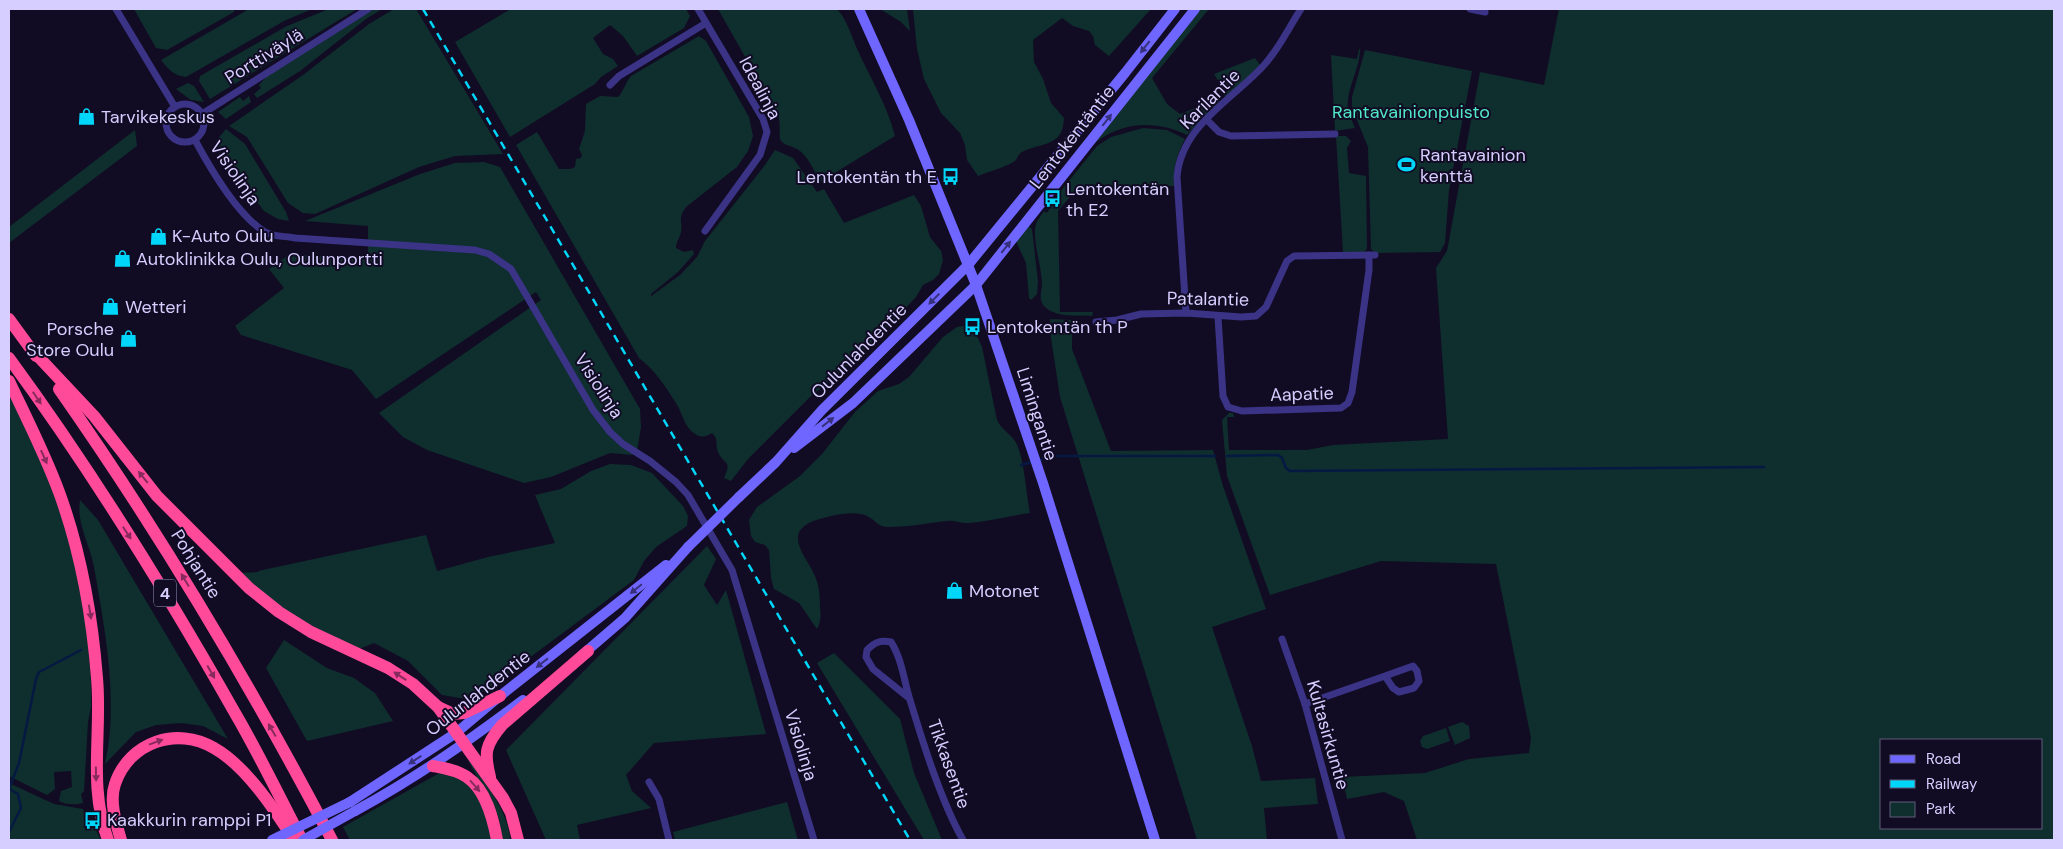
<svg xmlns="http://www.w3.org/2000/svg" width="2063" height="849" font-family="'DM Sans',sans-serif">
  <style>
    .green { fill: #0f2e2e; fill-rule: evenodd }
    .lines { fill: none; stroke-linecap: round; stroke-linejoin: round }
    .stream { stroke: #051943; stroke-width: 2.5 }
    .street { stroke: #3a3386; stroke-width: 7 }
    .secondary { stroke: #6f65ff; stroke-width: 10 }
    .highway { stroke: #ff4999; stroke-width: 12 }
    .rail { stroke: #00d6f9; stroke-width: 2.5; stroke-dasharray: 8 6; stroke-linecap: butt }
    .secondary-bridge { stroke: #6f65ff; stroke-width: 10 }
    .oneway { fill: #37307b }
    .oneway2 { fill: #882a5e }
    .labels { text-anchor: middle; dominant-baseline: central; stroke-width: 4; stroke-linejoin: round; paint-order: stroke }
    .shield { fill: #110c23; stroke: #9b94bd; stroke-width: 1 }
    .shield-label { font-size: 16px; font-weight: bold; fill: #d6ceff }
    .street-label { font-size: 18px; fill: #d6ceff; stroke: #110c23 }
    .park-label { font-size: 18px; fill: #51e8c9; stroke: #110c23 }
    .poi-label { font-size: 18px; fill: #d6ceff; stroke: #110c23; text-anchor: start }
  </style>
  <rect width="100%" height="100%" fill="#110c23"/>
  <g class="green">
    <polygon points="134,9 234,9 234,12 167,50 156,48"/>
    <path d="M249 9H312L284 21 186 77C174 76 168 69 161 60Z"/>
    <polygon points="329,9 357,9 210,99 199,81 200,76 287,26"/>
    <polygon points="374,9 382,9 366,19 300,71 257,98 254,94 261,88 259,85 272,71"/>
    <polygon points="394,9 416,9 503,154 455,156 419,167 315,214 303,213 288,203 247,137 229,126 303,75 369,24"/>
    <polygon points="511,9 686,9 690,16 684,28 637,56 623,36 610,25 593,38 603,54 613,59 618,66 601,77 595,84 510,137 455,42"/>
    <path d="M718 9H837C847 19 852 38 858 51 871 79 887 105 895 136L820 182C814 171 808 155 797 149 792 146 782 145 780 139 779 131 781 125 778 115Z"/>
    <polygon points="880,9 907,9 910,31 901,22"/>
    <path d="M913 9H1151L1109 56 1095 45 1093 36 1089 31 1073 26 1062 18 1033 40 1034 62 1043 79 1051 103 1064 118C1063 148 1041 142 1022 152 1018 154 1018 158 1015 161 1004 168 990 171 978 176L967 160 965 145 960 133 941 113 924 79 917 49Z"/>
    <path d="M1198 9H1209L1152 78 1167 104 1180 114 1218 99 1220 101 1187 135C1157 120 1122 121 1095 143Z"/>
    <path d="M1559 9H2054V840H1417L1404 801 1384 792 1347 799 1342 777 1425 773 1469 759 1529 753 1531 738 1496 564 1381 561 1270 595 1227 476 1222 420 1229 413H1233L1234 417H1227L1229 450H1307L1333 445 1448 439 1436 268 1447 251 1480 72 1544 85ZM1882 740H2042V828H1882Z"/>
    <path d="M699 36 706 41 749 117 753 136 748 151 737 167 686 207C677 220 683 220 681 232 680 238 676 241 676 248L684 252 693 250 694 254 678 272 651 294V296L680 275 697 257 705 241 765 165 775 150 793 158 817 192 824 189 844 223 914 195 921 206 930 237 941 251 943 260 939 274 933 280 923 285 916 297 885 330 842 371 810 397 748 459 731 481 724 478C733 459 723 465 718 452 715 444 719 439 712 433 707 436 703 438 697 435 684 428 683 414 676 403 665 386 655 370 639 358L516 145 537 132 559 169H570L575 167 576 159 581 158 582 155 579 149 585 131 586 104 600 96 618 97C624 91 625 83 631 76Z"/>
    <path d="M1359 49H1360C1360 69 1346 89 1348 109 1349 116 1353 122 1355 128L1335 131 1331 55 1357 59Z"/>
    <polygon points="1365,50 1472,71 1449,190 1445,243 1440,252 1375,253 1371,249 1368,147 1352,108 1352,97"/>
    <polygon points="1255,58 1260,65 1226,98 1224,95 1226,93 1214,74"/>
    <polygon points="188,83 194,86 204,102 191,100 176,89"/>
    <polygon points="249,96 251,102 226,119 218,112 240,97 243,101"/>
    <path d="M1143 128 1167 130 1185 139C1177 154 1173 168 1174 186H1079L1058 211 1060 312H1093L1092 316C1078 315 1055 318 1044 306 1038 299 1042 291 1042 283 1041 265 1034 246 1035 229 1036 221 1040 217 1044 211L1047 213 1050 208 1048 207 1097 146 1111 137Z"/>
    <polygon points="226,129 245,144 286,212 289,221 278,219 264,211 217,151 215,142"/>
    <polygon points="135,130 137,146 9,243 9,227"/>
    <polygon points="1336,136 1346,136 1351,141 1347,148 1349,173 1366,176 1367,248 1365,252 1343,252"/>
    <polygon points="484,162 500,167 640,409 641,427 637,451 632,455 610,453 551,477 524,483 427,450 403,437 379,413 541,300 536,292 376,399 352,370 241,335 235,326 284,288 269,269 290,254 368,259 368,226 305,221 420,174 455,163"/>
    <polygon points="1027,225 1032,229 1038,282 1037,294 1031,300 1029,298 1026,263 1015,239"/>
    <polygon points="1050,319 1072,320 1072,349 1111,451 1213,450 1223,486 1266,609 1212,627 1252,746 1261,781 1315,778 1318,804 1264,808 1267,840 1197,840 1060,397 1051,338"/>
    <path d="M964 326C974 330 978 337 982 347L997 420C1002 431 1014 435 1018 447 1025 466 1026 493 1030 513 1010 516 990 521 970 523 962 524 955 520 947 521 928 523 909 527 890 527 877 527 877 521 867 516 854 509 824 517 811 522 784 534 806 557 814 574 819 584 820 595 820 607 821 615 821 622 817 629L799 603 774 589 771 578 769 550 765 545 755 542 751 536 749 520 757 507 800 476 822 454 855 412 878 391 899 384 909 377 943 337 957 327Z"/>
    <path d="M9 392 43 464 68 532 86 616 91 681V707L88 722 84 791 81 794 83 803C75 805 66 805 59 801L61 791 72 787 71 771 54 772 55 789 47 795 9 776Z"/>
    <polygon points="610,464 631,465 652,473 683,506 688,516 687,526 656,547 644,561 634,580 485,691 466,699 442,695 408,661 374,643 359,649 294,617 239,573 259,572 258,571 426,535 437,571 488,557 555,543 535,495 561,489 591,471"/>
    <path d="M80 500 98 520 228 739 203 726 181 723 156 725 136 732 105 764C119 701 105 630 94 567 90 545 76 523 80 500Z"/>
    <polygon points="707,546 716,559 704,585 717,605 726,590 766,734 654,743 626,775 632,791 651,808 577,825 580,840 546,840 506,750"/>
    <polygon points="284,640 327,668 354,678 375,693 393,721 307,741 266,668"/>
    <polygon points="834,653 900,719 914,773 942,840 924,840 817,663"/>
    <polygon points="1462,722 1469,726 1470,738 1455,745 1448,727"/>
    <polygon points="1446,728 1450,741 1427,749 1422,747 1420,741 1423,736"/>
    <path d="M467 758C483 777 510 815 510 840H502L499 819Z"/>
    <path d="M443 771C448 773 456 775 461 778 482 791 488 819 491 840H350L343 827Z"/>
    <polygon points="9,783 54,804 83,809 87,823 92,822 101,840 9,840"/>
    <polygon points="787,802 798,840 675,840 673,832"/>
  </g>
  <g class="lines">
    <g class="stream">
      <polyline points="1227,456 1278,455 1282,458 1286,468 1290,471 1764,467"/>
      <polyline points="1037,461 1052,456 1215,456"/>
      <polyline points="1021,465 1032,462"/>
      <polyline points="9,832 21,808 18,794 9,789 19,763 36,679 39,672 45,669 81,650"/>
    </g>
    <g class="street">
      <polyline points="116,9 175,107"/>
      <polyline points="698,9 763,119 767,132 760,155 705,231"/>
      <polyline points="1470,9 1485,12"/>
      <polyline points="610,85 619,76 706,23"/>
      <circle cx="185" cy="123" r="19"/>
      <polyline points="202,114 368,9"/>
      <polyline points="1206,119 1219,132 1231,136 1335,134"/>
      <path d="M195 140C210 168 237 215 265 232 273 237 286 236 295 238L475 250 489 254 511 269 593 410 610 432 623 444 650 461 676 482 688 495 732 570 814 840"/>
      <path d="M1186 313 1177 177C1181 125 1234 99 1265 64 1280 47 1289 27 1301 9"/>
      <polyline points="1218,317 1223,396 1228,407 1242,411 1341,408 1348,403 1352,392 1369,270 1369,255"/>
      <polyline points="1096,322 1117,320 1141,314 1186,313 1241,317 1256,316 1266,307 1287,261 1294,256 1375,255"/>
      <polyline points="1282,639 1305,704 1342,840"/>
      <path d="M909 698 873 669 866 657 867 650C875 642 880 640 891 642 902 659 904 681 910 700 923 743 941 801 963 840"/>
      <polyline points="1305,704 1385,676 1393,688 1399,692 1414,688 1419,681 1417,671 1413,666 1385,676"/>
      <polyline points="649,782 659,799 669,840"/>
    </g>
    <g class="secondary">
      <polyline points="859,9 909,120 976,285 1043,483 1155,840"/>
      <polyline points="794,448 853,403 976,285 1195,9"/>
      <polyline points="739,497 776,462 822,410 968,265 1125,73 1175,9"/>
      <polyline points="582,655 625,618 688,547"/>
      <polyline points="350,802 456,733 500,696 666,565"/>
      <path d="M355 811C416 778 467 742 523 700"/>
    </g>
    <g class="highway">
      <polyline points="9,319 36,356"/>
      <polyline points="33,351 94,416 157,496 249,588 279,612 311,632 388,668 413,684 438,707 503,798 511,813 518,840"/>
      <path d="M9 358C92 471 166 591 235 713 259 754 280 798 302 840"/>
      <path d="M9 381C26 417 45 454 59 492 81 552 92 614 97 678 102 732 88 787 108 840"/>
      <path d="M59 389C160 533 250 684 332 840"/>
      <polyline points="438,707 453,714 464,713 500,696"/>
      <path d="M433 766C444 768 457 770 467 777 486 790 493 818 497 840"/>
      <path d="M490 777C484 753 485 745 502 725L588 651"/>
      <path d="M121 840C116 823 109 801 115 784 129 742 177 726 214 748 246 766 275 810 294 840"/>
    </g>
    <polyline class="rail" points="423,9 910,840"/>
    <g class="secondary-bridge">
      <polyline points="688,547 739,497"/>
      <polyline points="272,840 350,802"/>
      <polyline points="303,840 355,811"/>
    </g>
  </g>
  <defs><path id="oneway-solid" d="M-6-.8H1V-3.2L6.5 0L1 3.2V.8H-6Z" transform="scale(1.25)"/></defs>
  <g class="oneway">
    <use href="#oneway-solid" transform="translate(1145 47) rotate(128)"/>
    <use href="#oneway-solid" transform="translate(1107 120) rotate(-52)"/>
    <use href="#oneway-solid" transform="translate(1006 247) rotate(-52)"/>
    <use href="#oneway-solid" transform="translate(934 299) rotate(135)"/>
    <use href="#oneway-solid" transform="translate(828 422) rotate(-38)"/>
    <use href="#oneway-solid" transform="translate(636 589) rotate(141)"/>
    <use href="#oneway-solid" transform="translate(542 663) rotate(142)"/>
    <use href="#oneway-solid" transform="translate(415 760) rotate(147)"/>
  </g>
  <g class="oneway2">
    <use href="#oneway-solid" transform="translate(37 398) rotate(56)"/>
    <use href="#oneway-solid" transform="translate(44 457) rotate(66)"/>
    <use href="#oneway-solid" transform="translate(143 477) rotate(-129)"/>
    <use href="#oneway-solid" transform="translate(127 533) rotate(57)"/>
    <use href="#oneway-solid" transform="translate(185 580) rotate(-121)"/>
    <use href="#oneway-solid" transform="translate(90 612) rotate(81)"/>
    <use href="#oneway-solid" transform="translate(211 672) rotate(60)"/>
    <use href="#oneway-solid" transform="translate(400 676) rotate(-147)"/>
    <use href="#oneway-solid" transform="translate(272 730) rotate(-120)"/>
    <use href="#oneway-solid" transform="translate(156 742) rotate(-20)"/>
    <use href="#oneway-solid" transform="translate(96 774) rotate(89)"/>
    <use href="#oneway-solid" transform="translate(475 786) rotate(49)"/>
  </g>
  <defs>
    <symbol id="shop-bare" viewBox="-9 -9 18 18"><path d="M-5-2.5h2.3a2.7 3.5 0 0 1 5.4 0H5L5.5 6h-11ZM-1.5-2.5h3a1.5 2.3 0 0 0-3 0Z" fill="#00d6f9" stroke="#110c23" stroke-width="2.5" paint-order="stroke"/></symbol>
    <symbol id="stadium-bare" viewBox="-9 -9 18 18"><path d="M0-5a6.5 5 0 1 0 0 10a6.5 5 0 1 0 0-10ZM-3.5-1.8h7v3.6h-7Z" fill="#00d6f9" stroke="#110c23" stroke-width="2.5" paint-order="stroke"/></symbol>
    <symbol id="bus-bare" viewBox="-9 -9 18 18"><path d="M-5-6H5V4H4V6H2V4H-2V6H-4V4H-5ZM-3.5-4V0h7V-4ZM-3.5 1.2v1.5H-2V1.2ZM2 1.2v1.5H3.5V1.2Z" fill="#00d6f9" stroke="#110c23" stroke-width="2.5" paint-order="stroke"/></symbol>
  </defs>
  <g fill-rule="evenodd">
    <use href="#shop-bare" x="74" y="104" width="25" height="25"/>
    <use href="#stadium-bare" x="1394" y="152" width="25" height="25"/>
    <use href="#bus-bare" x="938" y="164" width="25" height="25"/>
    <use href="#bus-bare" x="1040" y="186" width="25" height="25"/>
    <use href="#shop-bare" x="146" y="224" width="25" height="25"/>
    <use href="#shop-bare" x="110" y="246" width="25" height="25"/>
    <use href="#shop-bare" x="98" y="294" width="25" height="25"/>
    <use href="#bus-bare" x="960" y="314" width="25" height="25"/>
    <use href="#shop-bare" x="116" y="326" width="25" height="25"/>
    <use href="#shop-bare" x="942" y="578" width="25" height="25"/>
    <use href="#bus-bare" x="80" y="808" width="25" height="25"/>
  </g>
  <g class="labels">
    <rect class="shield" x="154" y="579.5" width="22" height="27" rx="4"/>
    <g class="shield-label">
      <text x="165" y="593">4</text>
    </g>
    <g class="street-label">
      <text transform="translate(264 56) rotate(-32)">Porttiväylä</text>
      <text transform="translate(760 88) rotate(62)">Idealinja</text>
      <text transform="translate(1210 99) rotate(-45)">Karilantie</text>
      <text transform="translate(1072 137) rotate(-52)">Lentokentäntie</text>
      <text transform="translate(235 173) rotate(55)">Visiolinja</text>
      <text transform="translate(1208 299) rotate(1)">Patalantie</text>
      <text transform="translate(859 351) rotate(-45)">Oulunlahdentie</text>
      <text transform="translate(599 386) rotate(57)">Visiolinja</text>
      <text transform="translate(1302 394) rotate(-2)">Aapatie</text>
      <text transform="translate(1037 414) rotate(72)">Limingantie</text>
      <text transform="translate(196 564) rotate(58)">Pohjantie</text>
      <text transform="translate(478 693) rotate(-38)">Oulunlahdentie</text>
      <text transform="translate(1328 735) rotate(74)">Kultasirkuntie</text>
      <text transform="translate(801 745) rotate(73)">Visiolinja</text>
      <text transform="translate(949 764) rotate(70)">Tikkasentie</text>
    </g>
    <g class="park-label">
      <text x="1411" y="112">Rantavainionpuisto</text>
    </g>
    <g class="poi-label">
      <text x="101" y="117">Tarvikekeskus</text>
      <text x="1420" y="155">Rantavainion<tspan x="1420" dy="21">kenttä</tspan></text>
      <text x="937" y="177" text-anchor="end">Lentokentän th E</text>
      <text x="1066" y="189">Lentokentän<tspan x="1066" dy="21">th E2</tspan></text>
      <text x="172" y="236">K-Auto Oulu</text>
      <text x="136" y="259">Autoklinikka Oulu, Oulunportti</text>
      <text x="125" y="307">Wetteri</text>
      <text x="987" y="327">Lentokentän th P</text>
      <text x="114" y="329" text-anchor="end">Porsche<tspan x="114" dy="21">Store Oulu</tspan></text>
      <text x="969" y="591">Motonet</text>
      <text x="107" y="820">Kaakkurin ramppi P1</text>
    </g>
  </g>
  <rect width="2063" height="849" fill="none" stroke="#d6ceff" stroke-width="20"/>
  <rect x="1880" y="739" width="162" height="90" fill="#110c23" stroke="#605a7b"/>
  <rect x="1890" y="755" width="25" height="8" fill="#6f65ff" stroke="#605a7b"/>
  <text x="1926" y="764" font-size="15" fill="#d6ceff">Road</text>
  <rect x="1890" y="780" width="25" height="8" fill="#00d6f9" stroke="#605a7b"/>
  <text x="1926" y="789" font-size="15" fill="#d6ceff">Railway</text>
  <rect x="1890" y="802" width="25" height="15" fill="#0f2e2e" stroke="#605a7b"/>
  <text x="1926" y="814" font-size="15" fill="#d6ceff">Park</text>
</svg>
